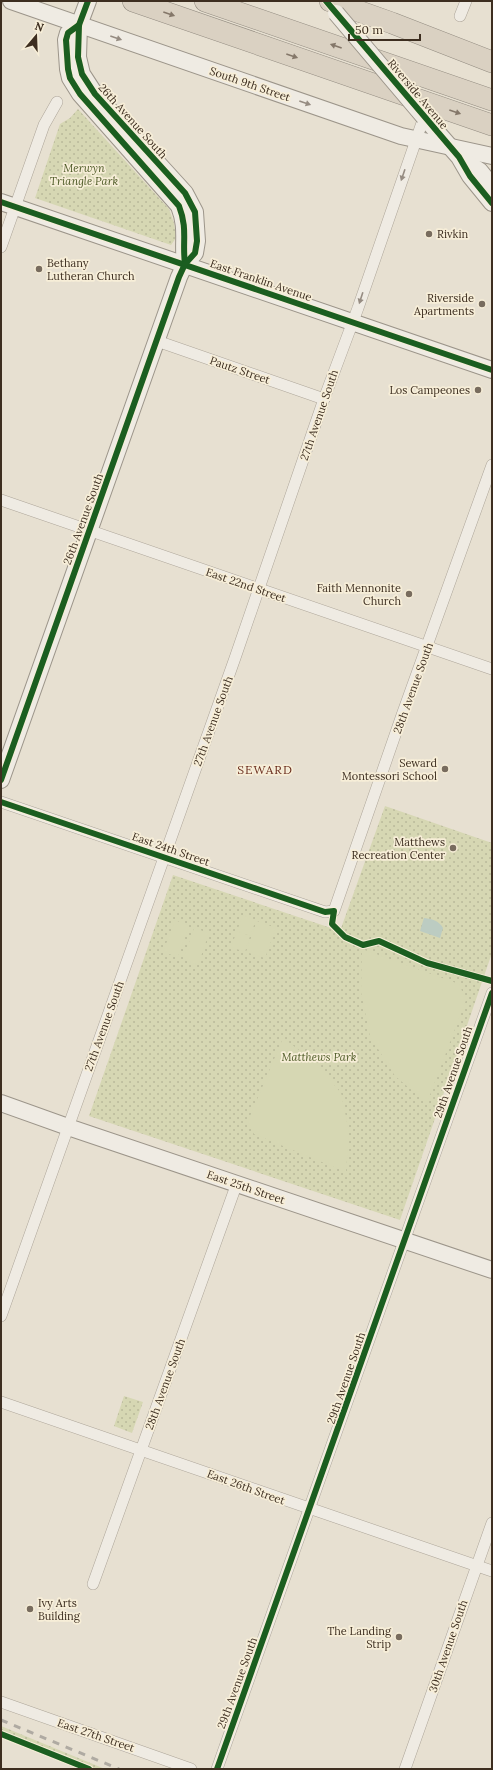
<svg xmlns="http://www.w3.org/2000/svg" width="493" height="1770" font-family="Lora,serif">
  <style>
    .green { fill: url(#green-dots) }
    .pitch { fill: #d6d7b3 }
    .water { fill: #bcccc2 }
    .lines { fill: none; stroke-linecap: round; stroke-linejoin: round }
    .street-casing { stroke: #ada599; stroke-width: 12 }
    .secondary-casing { stroke: #9c958a; stroke-width: 18 }
    .highway-casing { stroke: #928b80; stroke-width: 22 }
    .street { stroke: #efebe3; stroke-width: 11 }
    .secondary { stroke: #efebe3; stroke-width: 16 }
    .highway { stroke: #dad1c2; stroke-width: 21 }
    .rail { stroke: #afaaa2; stroke-width: 3; stroke-dasharray: 7 7; stroke-linecap: butt }
    .secondary-bridge-casing { stroke: #9c958a; stroke-width: 18; stroke-linecap: butt }
    .secondary-bridge { stroke: #efebe3; stroke-width: 16 }
    .cycleway-casing { stroke: #f7eed8; stroke-width: 8 }
    .cycleway { stroke: #1b5e20; stroke-width: 6 }
    .oneway { fill: #847769 }
    .oneway2 { fill: #968c82 }
    .poi-dot { fill: #786c5e; stroke: #f7eed8; stroke-width: 1.5 }
    .labels { text-anchor: middle; dominant-baseline: central; stroke-width: 3.5; stroke-linejoin: round; paint-order: stroke }
    .street-label { font-size: 11px; fill: #3d2e20; stroke: #f7eed8 }
    .park-label { font-size: 11px; font-style: italic; fill: #4d5a26; stroke: #f7eed8 }
    .poi-label { font-size: 11px; fill: #3d2e20; stroke: #f7eed8; text-anchor: end }
    .neighbourhood-label { font-size: 12px; letter-spacing: 1px; fill: #6b2e1e; stroke: #f7eed8 }
  </style>
  <defs>
    <pattern id="green-dots" width="8" height="8" patternUnits="userSpaceOnUse"><rect width="8" height="8" fill="#d6d7b3"/><path d="M2 2h.1M6 6h.1" fill="none" stroke="#b9b99a" stroke-width="1.8" stroke-linecap="round"/></pattern>
  </defs>
  <rect width="100%" height="100%" fill="#e7e0d1"/>
  <g class="green">
    <polygon points="78,109 169,209 174,223 176,238 171,245 35,198 60,124 70,118"/>
    <polygon points="385,806 492,843 492,953 400,1220 89,1116 173,875 340,931"/>
    <polygon points="124,1396 143,1402 132,1433 114,1426"/>
    <polygon points="1,1726 105,1769 79,1769 1,1738"/>
  </g>
  <g class="pitch">
    <polygon points="243,915 256,920 250,936 237,931"/>
    <polygon points="175,920 189,926 178,957 163,952"/>
    <polygon points="257,921 276,928 265,958 246,952"/>
    <polygon points="194,928 209,933 198,965 183,959"/>
    <polygon points="237,931 250,936 245,952 231,947"/>
    <polygon points="362,949 459,984 466,1000 427,1103 395,1076 370,1036 361,992"/>
    <polygon points="283,1038 316,1063 341,1093 349,1132 346,1172 254,1134 248,1121"/>
  </g>
  <path class="water" d="M424 918C433 919 439 921 443 928L440 938 420 931Z"/>
  <g class="lines">
    <defs>
      <g id="street">
        <polyline points="460,16 466,1"/>
        <polyline points="1,247 44,125 57,102"/>
        <polyline points="157,341 324,399"/>
        <polyline points="1,500 492,669"/>
        <polyline points="1,802 325,912 334,911 402,715 492,465"/>
        <polyline points="1,1316 235,658 324,399 358,308 424,117"/>
        <polyline points="1,1402 492,1571"/>
        <polyline points="93,1584 237,1183"/>
        <polyline points="1,1702 191,1769"/>
        <polyline points="217,1769 492,993"/>
        <polyline points="405,1769 492,1523"/>
      </g>
      <g id="secondary">
        <polyline points="11,1 401,136 492,156"/>
        <path d="M79 25 68 33 66 40 68 69 70 78 80 94 179 206C188 229 182 242 185 264"/>
        <polyline points="424,117 459,157 470,176 492,203"/>
        <polyline points="462,159 480,171 492,186"/>
        <polyline points="1,202 492,370"/>
        <polyline points="1,780 179,277 185,264 195,253 197,241 195,212 185,193 95,94 82,74 78,57 79,25 88,1"/>
        <polyline points="1,1103 68,1127 492,1270"/>
      </g>
      <g id="highway">
        <polyline points="133,1 492,125"/>
        <polyline points="205,1 492,100"/>
        <polyline points="330,1 392,23 492,62"/>
      </g>
    </defs>
    <use href="#street" class="street-casing"/>
    <use href="#secondary" class="secondary-casing"/>
    <use href="#highway" class="highway-casing"/>
    <use href="#street" class="street"/>
    <use href="#secondary" class="secondary"/>
    <use href="#highway" class="highway"/>
    <polyline class="rail" points="1,1720 119,1769"/>
    <defs>
      <polyline id="secondary-bridge" points="336,13 424,117"/>
    </defs>
    <use href="#secondary-bridge" class="secondary-bridge-casing"/>
    <use href="#secondary-bridge" class="secondary-bridge"/>
    <defs>
      <g id="cycleway">
        <polyline points="326,1 459,157 470,176 492,203"/>
        <path d="M79 25 68 33 66 40 68 69 70 78 80 94 179 206C188 229 182 242 185 264"/>
        <polyline points="1,202 492,370"/>
        <polyline points="1,780 179,277 185,264 195,253 197,241 195,212 185,193 95,94 82,74 78,57 79,25 88,1"/>
        <polyline points="1,802 325,912 334,911 332,924 345,937 363,945 379,941 427,963 492,981"/>
        <polyline points="1,1734 89,1769"/>
        <polyline points="217,1769 492,993"/>
      </g>
    </defs>
    <use href="#cycleway" class="cycleway-casing"/>
    <use href="#cycleway" class="cycleway"/>
  </g>
  <defs><path id="oneway-solid" d="M-6-.8H1V-3.2L6.5 0L1 3.2V.8H-6Z"/></defs>
  <g class="oneway">
    <use href="#oneway-solid" transform="translate(169 14) rotate(19)"/>
    <use href="#oneway-solid" transform="translate(336 46) rotate(-161)"/>
    <use href="#oneway-solid" transform="translate(292 56) rotate(19)"/>
    <use href="#oneway-solid" transform="translate(455 112) rotate(19)"/>
  </g>
  <g class="oneway2">
    <use href="#oneway-solid" transform="translate(116 38) rotate(19)"/>
    <use href="#oneway-solid" transform="translate(305 103) rotate(19)"/>
    <use href="#oneway-solid" transform="translate(403 175) rotate(109)"/>
    <use href="#oneway-solid" transform="translate(361 298) rotate(108)"/>
  </g>
  <g class="poi-dot">
    <circle cx="429" cy="234" r="4"/>
    <circle cx="39" cy="269" r="4"/>
    <circle cx="482" cy="304" r="4"/>
    <circle cx="478" cy="390" r="4"/>
    <circle cx="409" cy="594" r="4"/>
    <circle cx="445" cy="769" r="4"/>
    <circle cx="453" cy="848" r="4"/>
    <circle cx="30" cy="1609" r="4"/>
    <circle cx="399" cy="1637" r="4"/>
  </g>
  <g class="labels">
    <g class="street-label">
      <text transform="translate(250 84) rotate(19)">South 9th Street</text>
      <text transform="translate(418 94) rotate(50)">Riverside Avenue</text>
      <text transform="translate(133 121) rotate(48)">26th Avenue South</text>
      <text transform="translate(261 280) rotate(19)">East Franklin Avenue</text>
      <text transform="translate(240 370) rotate(19)">Pautz Street</text>
      <text transform="translate(319 415) rotate(-71)">27th Avenue South</text>
      <text transform="translate(83 519) rotate(-70)">26th Avenue South</text>
      <text transform="translate(246 585) rotate(19)">East 22nd Street</text>
      <text transform="translate(413 688) rotate(-70)">28th Avenue South</text>
      <text transform="translate(213 721) rotate(-70)">27th Avenue South</text>
      <text transform="translate(171 849) rotate(19)">East 24th Street</text>
      <text transform="translate(104 1026) rotate(-70)">27th Avenue South</text>
      <text transform="translate(453 1072) rotate(-71)">29th Avenue South</text>
      <text transform="translate(246 1187) rotate(19)">East 25th Street</text>
      <text transform="translate(346 1378) rotate(-71)">29th Avenue South</text>
      <text transform="translate(165 1384) rotate(-70)">28th Avenue South</text>
      <text transform="translate(246 1487) rotate(20)">East 26th Street</text>
      <text transform="translate(448 1646) rotate(-71)">30th Avenue South</text>
      <text transform="translate(237 1683) rotate(-70)">29th Avenue South</text>
      <text transform="translate(96 1735) rotate(19)">East 27th Street</text>
    </g>
    <g class="park-label">
      <text x="84" y="168">Merwyn<tspan x="84" dy="13">Triangle Park</tspan></text>
      <text x="319" y="1057">Matthews Park</text>
    </g>
    <g class="poi-label">
      <text x="437" y="234" text-anchor="start">Rivkin</text>
      <text x="47" y="263" text-anchor="start">Bethany<tspan x="47" dy="13">Lutheran Church</tspan></text>
      <text x="474" y="298">Riverside<tspan x="474" dy="13">Apartments</tspan></text>
      <text x="470" y="390">Los Campeones</text>
      <text x="401" y="588">Faith Mennonite<tspan x="401" dy="13">Church</tspan></text>
      <text x="437" y="763">Seward<tspan x="437" dy="13">Montessori School</tspan></text>
      <text x="445" y="842">Matthews<tspan x="445" dy="13">Recreation Center</tspan></text>
      <text x="38" y="1603" text-anchor="start">Ivy Arts<tspan x="38" dy="13">Building</tspan></text>
      <text x="391" y="1631">The Landing<tspan x="391" dy="13">Strip</tspan></text>
    </g>
    <g class="neighbourhood-label">
      <text x="265" y="769">SEWARD</text>
    </g>
  </g>
  <rect width="493" height="1770" fill="none" stroke="#3d2e20" stroke-width="4"/>
  <g transform="translate(36 36) rotate(19)" stroke="#f7eed8" stroke-width="3" paint-order="stroke">
  <path d="M0-3L7 15L0 10L-7 15Z" fill="#3d2e20"/>
  <text y="-6" font-size="11" font-weight="bold" text-anchor="middle" fill="#3d2e20">N</text>
  </g>
  <path d="M349 34v6h71v-6" fill="none" stroke="#3d2e20" stroke-width="2"/>
  <text x="355" y="34" font-size="12" fill="#3d2e20" stroke="#f7eed8" stroke-width="3" paint-order="stroke">50 m</text>
</svg>
